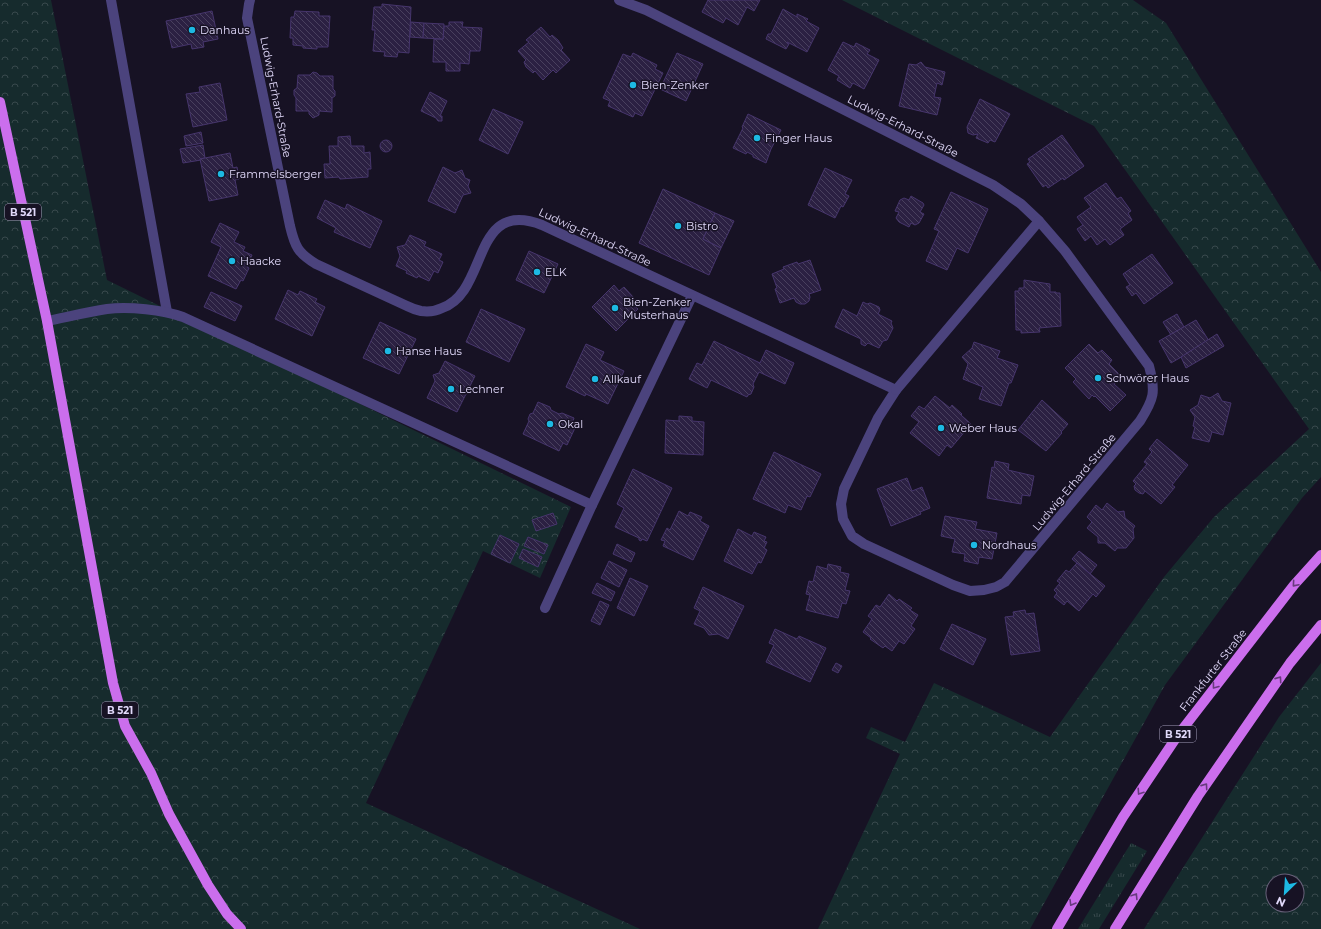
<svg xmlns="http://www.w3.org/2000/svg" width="1321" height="929" font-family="Montserrat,sans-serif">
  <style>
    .grass { fill: url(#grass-tufts) }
    .forest { fill: url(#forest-crowns); fill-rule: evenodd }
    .building { fill: url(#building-back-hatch); stroke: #46356c }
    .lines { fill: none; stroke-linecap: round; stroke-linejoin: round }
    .minor { stroke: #4b437d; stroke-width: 10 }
    .major { stroke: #cb6eed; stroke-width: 10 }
    .oneway { stroke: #683b7e }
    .poi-dot { fill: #1db9e3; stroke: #171224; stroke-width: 1.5 }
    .labels { text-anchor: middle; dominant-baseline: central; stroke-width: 3; stroke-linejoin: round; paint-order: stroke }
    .shield { fill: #171224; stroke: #a49dba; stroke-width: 1 }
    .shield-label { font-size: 10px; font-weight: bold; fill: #e1d9fa }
    .poi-label { font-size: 11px; fill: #e1d9fa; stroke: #171224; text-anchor: start }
    .street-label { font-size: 11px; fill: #e1d9fa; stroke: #171224 }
  </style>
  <defs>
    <pattern id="grass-tufts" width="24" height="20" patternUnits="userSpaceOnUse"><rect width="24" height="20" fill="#162b2d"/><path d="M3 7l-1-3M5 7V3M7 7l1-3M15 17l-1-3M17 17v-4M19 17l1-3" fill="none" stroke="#38494c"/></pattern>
    <pattern id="forest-crowns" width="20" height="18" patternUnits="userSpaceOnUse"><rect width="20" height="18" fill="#162b2d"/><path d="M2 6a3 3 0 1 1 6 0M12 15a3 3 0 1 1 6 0" fill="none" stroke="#38494c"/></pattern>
    <pattern id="building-back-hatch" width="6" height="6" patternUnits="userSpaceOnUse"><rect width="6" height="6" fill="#2b2042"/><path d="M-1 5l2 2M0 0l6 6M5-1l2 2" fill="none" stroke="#49405e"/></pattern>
  </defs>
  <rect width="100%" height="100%" fill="#171224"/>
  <polygon class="grass" points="1131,843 1147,851 1099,929 1078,929"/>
  <g class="forest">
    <polygon points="0,0 51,0 107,280 571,507 540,578 483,551 366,803 640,929 0,929"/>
    <polygon points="842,0 1133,0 1166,23 1321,272 1321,477 1302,498 1165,685 1030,929 818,929 900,754 866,738 871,727 905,742 934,683 1050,737 1164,577 1214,517 1309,429 1094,126"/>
    <path d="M1321 663V929H1144L1279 717ZM1273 881H1297V905H1273Z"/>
  </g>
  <g class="building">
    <polygon points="708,0 760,0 754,11 747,7 738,25 726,18 723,23 702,12"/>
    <polygon points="382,4 411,7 409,53 398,52 397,57 384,56 385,52 373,51 375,30 372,30 374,7 382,7"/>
    <polygon points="783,9 797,17 797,14 808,19 806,21 819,28 807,52 787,42 787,43 789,44 786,49 766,39 768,34 771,34"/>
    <polygon points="212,11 218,39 203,42 204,47 192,49 191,44 172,48 166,21"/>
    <polygon points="295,11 319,12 319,16 330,16 328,47 317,47 317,49 303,48 303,46 293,45 293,38 290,38 291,17 294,17"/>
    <polygon points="411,22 424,23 423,38 410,37"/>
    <polygon points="449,22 463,22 462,27 482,28 480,51 470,51 469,64 460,63 460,71 446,71 446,62 433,62 434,39 443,39 444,26 449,26"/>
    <polygon points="424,23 444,24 443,39 423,38"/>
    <polygon points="541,27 550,37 552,35 558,40 563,48 561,50 570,60 556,73 553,70 543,80 535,71 533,73 526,67 524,62 526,60 518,51 529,42 526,40"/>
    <polygon points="843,42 854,47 856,43 870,50 867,54 879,60 864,89 853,83 850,88 837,80 839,76 828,70"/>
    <polygon points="633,53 657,65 655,69 663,73 642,116 635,113 633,117 608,106 610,101 603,98 623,54 631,57"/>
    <polygon points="677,53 703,64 686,101 660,89"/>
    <polygon points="921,62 925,67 945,72 942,85 937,83 934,97 941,98 937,115 899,106 909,64 916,65"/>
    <polygon points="313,72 317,73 320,76 333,76 333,89 335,91 335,96 332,98 332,112 319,111 319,115 313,118 309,114 309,111 296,111 296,98 294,95 294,90 297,88 298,75 310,75"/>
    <polygon points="220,83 227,120 193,127 186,94 200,92 199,87"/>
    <polygon points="430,92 447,101 440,116 442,116 442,121 438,121 436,118 421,111"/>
    <polygon points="980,99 1010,114 995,142 990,140 988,143 976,138 978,134 973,135 968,133 967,127"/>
    <polygon points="493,109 523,122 508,154 479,140"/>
    <polygon points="748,114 781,130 771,149 766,163 753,157 753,155 747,152 746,154 733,148 743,128 742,127"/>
    <polygon points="201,132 203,143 186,146 184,136"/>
    <polygon points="1062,135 1084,166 1064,180 1063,178 1048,188 1046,185 1043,187 1027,164 1030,162 1028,159"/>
    <polygon points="350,136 351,146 364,146 364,153 370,152 371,169 368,169 368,177 340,179 339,177 325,178 324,164 330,164 329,146 338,146 338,137"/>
    <circle cx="386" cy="146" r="6"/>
    <polygon points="203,145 205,158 200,159 201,160 183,163 180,149"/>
    <polygon points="230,153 233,168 237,167 239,179 235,180 238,195 209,201 200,159"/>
    <polygon points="443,167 455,173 462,170 465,178 470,180 468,186 471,193 463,195 455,213 428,201"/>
    <polygon points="825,168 852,180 845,194 849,196 843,207 841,206 835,218 808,205"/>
    <polygon points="1106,183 1117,199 1121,197 1131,211 1128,213 1132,220 1120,229 1124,235 1110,245 1105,239 1097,245 1091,236 1085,241 1077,229 1083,225 1077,217 1091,207 1084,198"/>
    <polygon points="663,189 715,213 703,239 721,248 709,275 639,243"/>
    <polygon points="951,192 988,209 968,253 957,248 947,270 926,261 939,231 934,229"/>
    <polygon points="911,196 923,203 924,205 920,212 924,214 919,223 915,225 911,223 909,227 899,222 896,218 899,212 895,211 900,200 904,198 909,200"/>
    <polygon points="325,200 345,209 347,204 382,221 370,248 334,232 336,228 317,218"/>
    <polygon points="715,213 734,221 721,248 703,239"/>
    <polygon points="220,223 239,232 234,242 245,247 243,251 252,255 247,267 249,268 243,281 241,280 236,289 208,276 221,247 211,242"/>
    <polygon points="410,235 426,242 424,246 442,254 439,260 443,262 438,273 434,271 429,281 418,276 417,278 406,273 407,271 396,266 400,256 397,247 405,245"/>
    <polygon points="529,251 558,264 544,293 516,280"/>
    <polygon points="1152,254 1173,283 1144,304 1136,293 1132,296 1126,287 1130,285 1123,274"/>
    <polygon points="810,260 821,290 809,294 810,297 809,301 805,304 800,304 796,302 794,298 780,303 775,289 777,288 772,274 784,269 783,267 797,262 798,264"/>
    <polygon points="1024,280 1050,284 1050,292 1056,292 1056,293 1060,293 1061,326 1039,328 1040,332 1021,333 1021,330 1016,330 1015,291 1019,291 1019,288 1024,288"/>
    <polygon points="614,285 619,291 624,287 634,298 630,301 638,309 616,331 592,307"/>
    <polygon points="288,290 298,295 300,291 317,299 315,302 325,307 312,336 275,319"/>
    <polygon points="211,292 242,306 235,321 204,307"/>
    <polygon points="863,302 867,304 870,303 879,307 880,310 878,314 892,321 891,323 893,328 887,340 883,341 879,348 868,343 865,346 861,344 861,339 835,327 843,309 857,316"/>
    <polygon points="481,309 525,329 509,362 466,342"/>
    <polygon points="1177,314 1184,327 1171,335 1163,322"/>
    <polygon points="1196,320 1209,341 1171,363 1159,341"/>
    <polygon points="380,322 416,339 399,374 363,358"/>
    <polygon points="1217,334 1224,346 1186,368 1181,357"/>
    <polygon points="714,341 760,363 766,350 794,363 785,384 759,372 753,384 754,387 751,394 748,395 747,397 711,380 707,388 689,379 697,363 702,365"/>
    <polygon points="974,342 1000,351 997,358 1018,365 1011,383 1009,383 1001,406 979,399 983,387 963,379 968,364 962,357 972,348"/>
    <polygon points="586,344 604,352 600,360 624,371 608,404 586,394 585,396 566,387"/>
    <polygon points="1089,344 1098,353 1102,350 1112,360 1109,364 1122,377 1114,384 1126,395 1110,411 1095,396 1094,397 1092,395 1089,399 1073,382 1076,379 1065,368"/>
    <polygon points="445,361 475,376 470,386 471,392 466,394 457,412 427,398 435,381 433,375 439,373"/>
    <polygon points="1218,393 1222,401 1231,403 1223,435 1212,432 1209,442 1192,438 1195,427 1193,426 1195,417 1190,410 1198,405 1201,395 1210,398"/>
    <polygon points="935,396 950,408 952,405 962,414 961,415 971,424 951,448 947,445 939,456 910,433 919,422 911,416 919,406 924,409"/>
    <polygon points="1042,400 1068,424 1061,432 1062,433 1046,451 1018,430"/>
    <polygon points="538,402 550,407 551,410 559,414 562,413 574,418 571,427 575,428 567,445 563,443 559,451 523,434 529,421 528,419 530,414 533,413"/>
    <polygon points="679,416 692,417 692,421 704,422 703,455 665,453 666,420 679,421"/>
    <polygon points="1157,439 1188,465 1172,485 1175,487 1161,504 1145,491 1143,494 1139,493 1135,490 1134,486 1136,484 1133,481 1147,464 1144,462 1152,452 1149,449"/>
    <polygon points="774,452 821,474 810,497 807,496 801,510 788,505 785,513 753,499"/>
    <polygon points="995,461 1009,464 1008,470 1034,476 1030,496 1022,495 1021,504 987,498 992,467 994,468"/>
    <polygon points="633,469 672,488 647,541 642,539 641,541 639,540 639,538 615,527 624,508 617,504"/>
    <polygon points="907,478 912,491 922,487 930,508 920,512 921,514 891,526 877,489"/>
    <polygon points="1107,503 1118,512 1124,511 1125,518 1135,526 1133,529 1134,538 1126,548 1117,548 1115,551 1105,543 1098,543 1098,537 1087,528 1092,522 1087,517 1096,505 1102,510"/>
    <polygon points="679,511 688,516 690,512 702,517 700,521 709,526 693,560 663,546 665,541 661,540 667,528 670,530"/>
    <polygon points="553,513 557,524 536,531 532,520"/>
    <polygon points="945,516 977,522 975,529 997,533 992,559 979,557 978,564 964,561 965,554 952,552 955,539 941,536"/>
    <polygon points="738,529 752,536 754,532 766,537 764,541 767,542 764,548 767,550 761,563 758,562 752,574 724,561"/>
    <polygon points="500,535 519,544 510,563 491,554"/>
    <polygon points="528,537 548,545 544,554 524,546"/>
    <polygon points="617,544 635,553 631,562 613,554"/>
    <polygon points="523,549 542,557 538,567 519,558"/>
    <polygon points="1079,551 1097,565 1090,574 1072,559"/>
    <polygon points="609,561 627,570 619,587 601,578"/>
    <polygon points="1077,563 1105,586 1096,597 1093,594 1079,611 1067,601 1064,605 1054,597 1057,593 1054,590 1060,583 1057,581 1066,570 1069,572"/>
    <polygon points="828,564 841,567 840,572 849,574 845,590 850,591 846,604 842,603 838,618 806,610 810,595 806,594 809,581 813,582 817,566 827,569"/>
    <polygon points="630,578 648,586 634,616 617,608"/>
    <polygon points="597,583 615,592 611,601 592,593"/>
    <polygon points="703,587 744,606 728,639 718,634 709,635 704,628 694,624 700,611 694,608"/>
    <polygon points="889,594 897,601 899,599 912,608 910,610 918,615 911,626 915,629 904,644 899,641 892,651 885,646 883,648 870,639 871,638 863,632 872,619 868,616 876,605 880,607"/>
    <polygon points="600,601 609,605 600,625 591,621"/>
    <polygon points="1025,610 1026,614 1034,613 1040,651 1011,655 1005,617 1014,616 1013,612"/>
    <polygon points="952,624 986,639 973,665 940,649"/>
    <polygon points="775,629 797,639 799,636 826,648 810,682 766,662 774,645 769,643"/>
    <polygon points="836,663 842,666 838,673 832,670"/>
  </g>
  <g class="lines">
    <g class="minor">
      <polyline points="111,0 167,312"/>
      <path d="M250 0 249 4 247 18 290 226C295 247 298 253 316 264L407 306C411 308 416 310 421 311 428 312 436 311 442 308 489 292 471 197 542 225L896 390 878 418 844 489 841 504 843 519 852 536 864 544 953 585 970 591 984 590 996 587 1005 582 1140 421C1154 399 1156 392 1149 366L1065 251 1039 221 1021 204 993 185 646 10 619 0"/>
      <path d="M47 321C67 317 87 312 107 309 129 306 163 310 183 317L592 505 545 608"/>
      <polyline points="896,390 1039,221"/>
      <polyline points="592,505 692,296"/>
    </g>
    <g class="major">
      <polyline points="0,102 47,321 113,683 125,726 151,773 169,814 208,885 227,914 241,929"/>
      <polyline points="1057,929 1123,817 1178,735 1294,585 1321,555"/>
      <polyline points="1115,929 1198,796 1290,663 1321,625"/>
    </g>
  </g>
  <defs><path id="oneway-chevron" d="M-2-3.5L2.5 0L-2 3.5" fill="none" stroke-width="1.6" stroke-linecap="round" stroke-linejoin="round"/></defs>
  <g class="oneway">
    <use href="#oneway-chevron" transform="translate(1295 584) rotate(131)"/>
    <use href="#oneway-chevron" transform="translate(1279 679) rotate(-55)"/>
    <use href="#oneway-chevron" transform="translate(1215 686) rotate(127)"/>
    <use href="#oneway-chevron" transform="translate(1205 786) rotate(-55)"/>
    <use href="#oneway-chevron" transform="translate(1140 792) rotate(124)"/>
    <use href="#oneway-chevron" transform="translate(1135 896) rotate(-58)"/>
    <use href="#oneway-chevron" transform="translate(1072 903) rotate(121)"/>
  </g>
  <g class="poi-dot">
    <circle cx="192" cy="30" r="4"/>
    <circle cx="633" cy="85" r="4"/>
    <circle cx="757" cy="138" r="4"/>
    <circle cx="221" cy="174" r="4"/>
    <circle cx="678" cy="226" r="4"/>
    <circle cx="232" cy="261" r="4"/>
    <circle cx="537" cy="272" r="4"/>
    <circle cx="615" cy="308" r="4"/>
    <circle cx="388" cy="351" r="4"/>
    <circle cx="1098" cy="378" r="4"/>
    <circle cx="595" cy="379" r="4"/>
    <circle cx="451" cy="389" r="4"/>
    <circle cx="550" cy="424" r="4"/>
    <circle cx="941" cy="428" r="4"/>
    <circle cx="974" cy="545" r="4"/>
  </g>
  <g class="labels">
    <g class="shield">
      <rect x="5" y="204" width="36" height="16" rx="3"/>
      <rect x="102" y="702" width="36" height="16" rx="3"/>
      <rect x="1160" y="726" width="36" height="16" rx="3"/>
    </g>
    <g class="shield-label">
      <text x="23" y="212">B 521</text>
      <text x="120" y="710">B 521</text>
      <text x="1178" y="734">B 521</text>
    </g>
    <g class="poi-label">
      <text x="200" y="30">Danhaus</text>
      <text x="641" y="85">Bien-Zenker</text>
      <text x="765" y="138">Finger Haus</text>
      <text x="229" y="174">Frammelsberger</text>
      <text x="686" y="226">Bistro</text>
      <text x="240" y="261">Haacke</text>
      <text x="545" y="272">ELK</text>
      <text x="623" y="302">Bien-Zenker<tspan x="623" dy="13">Musterhaus</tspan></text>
      <text x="396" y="351">Hanse Haus</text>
      <text x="1106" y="378">Schwörer Haus</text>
      <text x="603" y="379">Allkauf</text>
      <text x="459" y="389">Lechner</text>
      <text x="558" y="424">Okal</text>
      <text x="949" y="428">Weber Haus</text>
      <text x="982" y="545">Nordhaus</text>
    </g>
    <g class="street-label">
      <text transform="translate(276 97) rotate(79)">Ludwig-Erhard-Straße</text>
      <text transform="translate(903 126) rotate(27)">Ludwig-Erhard-Straße</text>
      <text transform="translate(595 237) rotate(25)">Ludwig-Erhard-Straße</text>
      <text transform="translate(1074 482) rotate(-50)">Ludwig-Erhard-Straße</text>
      <text transform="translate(1213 670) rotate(-52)">Frankfurter Straße</text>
    </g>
  </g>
  <g transform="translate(1285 893) rotate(205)"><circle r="19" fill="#171224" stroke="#68627a"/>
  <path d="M0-3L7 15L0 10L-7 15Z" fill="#1db9e3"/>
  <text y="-6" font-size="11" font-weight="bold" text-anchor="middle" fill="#e1d9fa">N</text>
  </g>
</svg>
